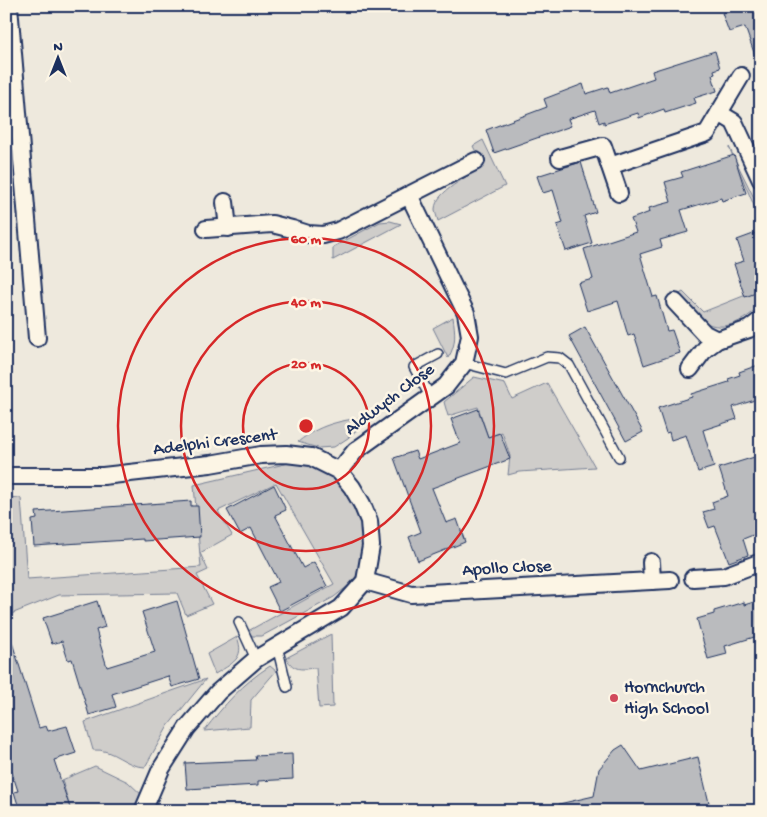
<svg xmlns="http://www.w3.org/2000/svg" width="767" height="817" font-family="'Gochi Hand',sans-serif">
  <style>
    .green { fill: #cfcdca; stroke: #757e94 }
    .building { fill: #babbbe; stroke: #1b2f5e }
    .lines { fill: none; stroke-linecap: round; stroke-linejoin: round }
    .service-casing { stroke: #1b2f5e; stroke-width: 12 }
    .minor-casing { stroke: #1b2f5e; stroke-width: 20 }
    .service { stroke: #fcf5e5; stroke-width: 9 }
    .minor { stroke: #fcf5e5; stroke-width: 16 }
    .ring { fill: none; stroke: #d62828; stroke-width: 2.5 }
    .poi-dot { fill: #d1495b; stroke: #fcf5e5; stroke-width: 2 }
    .labels { text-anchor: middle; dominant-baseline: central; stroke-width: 5; stroke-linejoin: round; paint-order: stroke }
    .street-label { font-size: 18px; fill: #1b2f5e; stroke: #fcf5e5 }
    .poi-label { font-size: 18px; fill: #1b2f5e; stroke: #fcf5e5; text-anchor: start }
    .centre { fill: #d62828; stroke: #fcf5e5; stroke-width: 2.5 }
    .ring-label { font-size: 15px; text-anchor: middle; font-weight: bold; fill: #d62828; stroke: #fcf5e5; stroke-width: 5; stroke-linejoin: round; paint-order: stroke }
  </style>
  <rect width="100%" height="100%" fill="#eee9dd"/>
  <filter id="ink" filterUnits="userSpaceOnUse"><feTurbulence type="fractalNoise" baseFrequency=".02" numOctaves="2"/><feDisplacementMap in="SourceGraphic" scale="10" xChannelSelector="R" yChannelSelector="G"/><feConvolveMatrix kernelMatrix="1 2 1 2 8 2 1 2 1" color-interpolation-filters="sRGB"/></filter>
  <g filter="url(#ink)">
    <g class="green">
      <path d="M483 140 505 186 438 221C437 217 435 212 435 209 436 190 469 179 479 165L478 156 473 146Z"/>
      <polygon points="729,147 761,212 761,222"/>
      <polygon points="390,221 401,224 333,260 333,247 380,222"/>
      <path d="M761 289V305C745 321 720 336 699 318 691 311 685 302 678 295L683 292 703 312Z"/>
      <path d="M453 317C455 332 457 344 448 358L433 328Z"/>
      <polygon points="474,377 505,384 512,399 547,383 595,467 519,472 508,475 510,456 502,432 488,437 478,407 448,416 444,402"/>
      <path d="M379 416 362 425 348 438 334 447 318 448 298 442C322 422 348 419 379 416Z"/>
      <polygon points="289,463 308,465 321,469 332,475 341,483 355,500 365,534 358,573 353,582 334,597 262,636 252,636 248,631 334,584 276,483 218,511 232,535 200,553 208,570 197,575 212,604 186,615 177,593 59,595 6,616 6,497 21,498 27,579 201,567 194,485"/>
      <path d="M331 634 333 707 319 708 316 668C301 669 295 672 286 658Z"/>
      <path d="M237 637C246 659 231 664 215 674L207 654Z"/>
      <path d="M270 666 276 671 251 700 250 727 204 731C224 705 243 683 270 666Z"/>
      <path d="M206 679 168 726 145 767C126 767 113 748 93 750L85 722Z"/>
      <polygon points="95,766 128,782 144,797 138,811 71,811 62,780"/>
    </g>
    <g class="building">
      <polygon points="743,6 761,6 761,64 758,64 745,27 729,32 722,13"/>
      <polygon points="715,51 720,68 714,70 715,74 712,75 717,91 694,98 696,103 665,113 664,109 639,118 638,113 604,124 604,121 599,123 595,110 568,119 571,126 494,153 486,130 547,107 544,99 583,84 586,94 608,87 610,93 654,78 652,71"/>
      <polygon points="734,155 746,193 722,201 721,198 681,210 688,232 660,240 662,247 640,254 653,297 657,296 667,331 672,330 680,353 644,365 634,334 628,336 618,301 587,311 578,283 593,279 584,249 636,232 631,219 650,212 649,208 671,202 665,182 683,177 681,172"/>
      <polygon points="581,162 596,212 584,216 592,243 566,251 557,225 563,223 553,190 543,193 537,176"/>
      <polygon points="756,233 761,247 761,300 758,301 756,293 745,297 734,264 744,261 737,240"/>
      <polygon points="585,327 643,432 626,441 569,336"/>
      <polygon points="761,364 761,398 733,407 737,419 703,430 714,467 698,472 686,435 671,440 669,432 666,433 658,408 692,397 691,394 729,382 728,379 740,375 739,372"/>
      <polygon points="478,409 488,437 500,433 510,459 432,488 446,523 457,519 465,542 418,561 409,537 421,532 394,458 415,451 418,459 460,443 451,419"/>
      <polygon points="761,455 761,520 754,521 758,533 743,539 748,555 729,562 715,526 709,528 703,512 714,509 712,502 728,496 719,468"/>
      <polygon points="274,485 286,510 275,515 303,568 314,562 327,586 280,611 268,587 279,582 251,528 240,534 227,510"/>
      <polygon points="191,501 191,506 198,506 200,537 143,541 143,539 34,546 32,520 37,519 36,512"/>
      <polygon points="761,600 761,635 725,646 727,654 708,659 697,619 714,614 714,611 744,602 744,605"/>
      <polygon points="97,601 105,627 96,630 107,667 155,652 142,612 177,601 199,679 172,687 168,676 112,694 116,707 89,715 72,659 68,660 62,641 52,644 43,618"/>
      <polygon points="10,636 39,728 46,726 48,731 67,726 76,753 54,760 71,811 20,811 14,792 18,791 6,754 6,637"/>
      <polygon points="623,745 641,771 698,757 711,811 560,811 559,804 594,796 599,769 615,750"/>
      <polygon points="292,754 293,779 258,781 258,785 187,789 185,763 256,760 255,756"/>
    </g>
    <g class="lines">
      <defs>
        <g id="service">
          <polyline points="464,363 506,374 547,357 560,358 569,365 619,457"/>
          <polyline points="431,398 414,367 438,354"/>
          <polyline points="239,622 256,659"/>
          <polyline points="277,646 287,687"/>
        </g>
        <g id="minor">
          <polyline points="9,6 37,338"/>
          <polyline points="719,113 734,122 761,180"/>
          <polyline points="560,158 603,146 619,193"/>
          <polyline points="610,166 707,133 741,76"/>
          <polyline points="225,202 228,228"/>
          <polyline points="206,229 272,224 292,229 308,234 323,235 338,231 476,161"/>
          <polyline points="675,302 705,334 717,340"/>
          <polyline points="690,369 705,349 717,340 749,329 761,320"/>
          <polyline points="339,471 355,451 446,386 464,363 470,336 466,313 409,195"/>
          <polyline points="6,476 103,476 210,464 261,455 286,454 311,457 339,471 352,487 362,504 369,521 371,546 365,581 341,608 256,659 218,692 187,728 161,769 143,811"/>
          <polyline points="651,562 652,581"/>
          <polyline points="693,578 724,576 761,562"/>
          <polyline points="365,581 411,594 670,580"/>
        </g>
      </defs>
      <use href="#service" class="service-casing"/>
      <use href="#minor" class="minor-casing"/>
      <use href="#service" class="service"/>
      <use href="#minor" class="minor"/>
    </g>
  </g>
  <g class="ring">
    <circle cx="306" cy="426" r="63"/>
    <circle cx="306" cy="426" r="125"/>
    <circle cx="306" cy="426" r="188"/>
  </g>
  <circle class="poi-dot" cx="614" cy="698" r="5"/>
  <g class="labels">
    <g class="street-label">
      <text transform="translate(390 400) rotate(-37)">Aldwych Close</text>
      <text transform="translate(215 443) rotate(-7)">Adelphi Crescent</text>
      <text transform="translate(507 569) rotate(-3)">Apollo Close</text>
    </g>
    <g class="poi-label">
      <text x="624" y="688">Hornchurch<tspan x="624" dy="21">High School</tspan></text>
    </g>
  </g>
  <circle cx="306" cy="426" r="8" class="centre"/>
  <g class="ring-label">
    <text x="306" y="243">60 m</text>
    <text x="306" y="306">40 m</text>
    <text x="306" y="368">20 m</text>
  </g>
  <rect width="767" height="817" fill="none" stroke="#fcf5e5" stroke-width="25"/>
  <rect x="12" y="12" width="742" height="792" fill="none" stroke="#1b2f5e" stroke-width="2" filter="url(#ink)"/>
  <g transform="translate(58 58)" stroke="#fcf5e5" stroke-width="4" paint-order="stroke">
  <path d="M0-4L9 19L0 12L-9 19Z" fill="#1b2f5e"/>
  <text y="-8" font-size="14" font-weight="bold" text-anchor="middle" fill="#1b2f5e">N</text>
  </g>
</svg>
